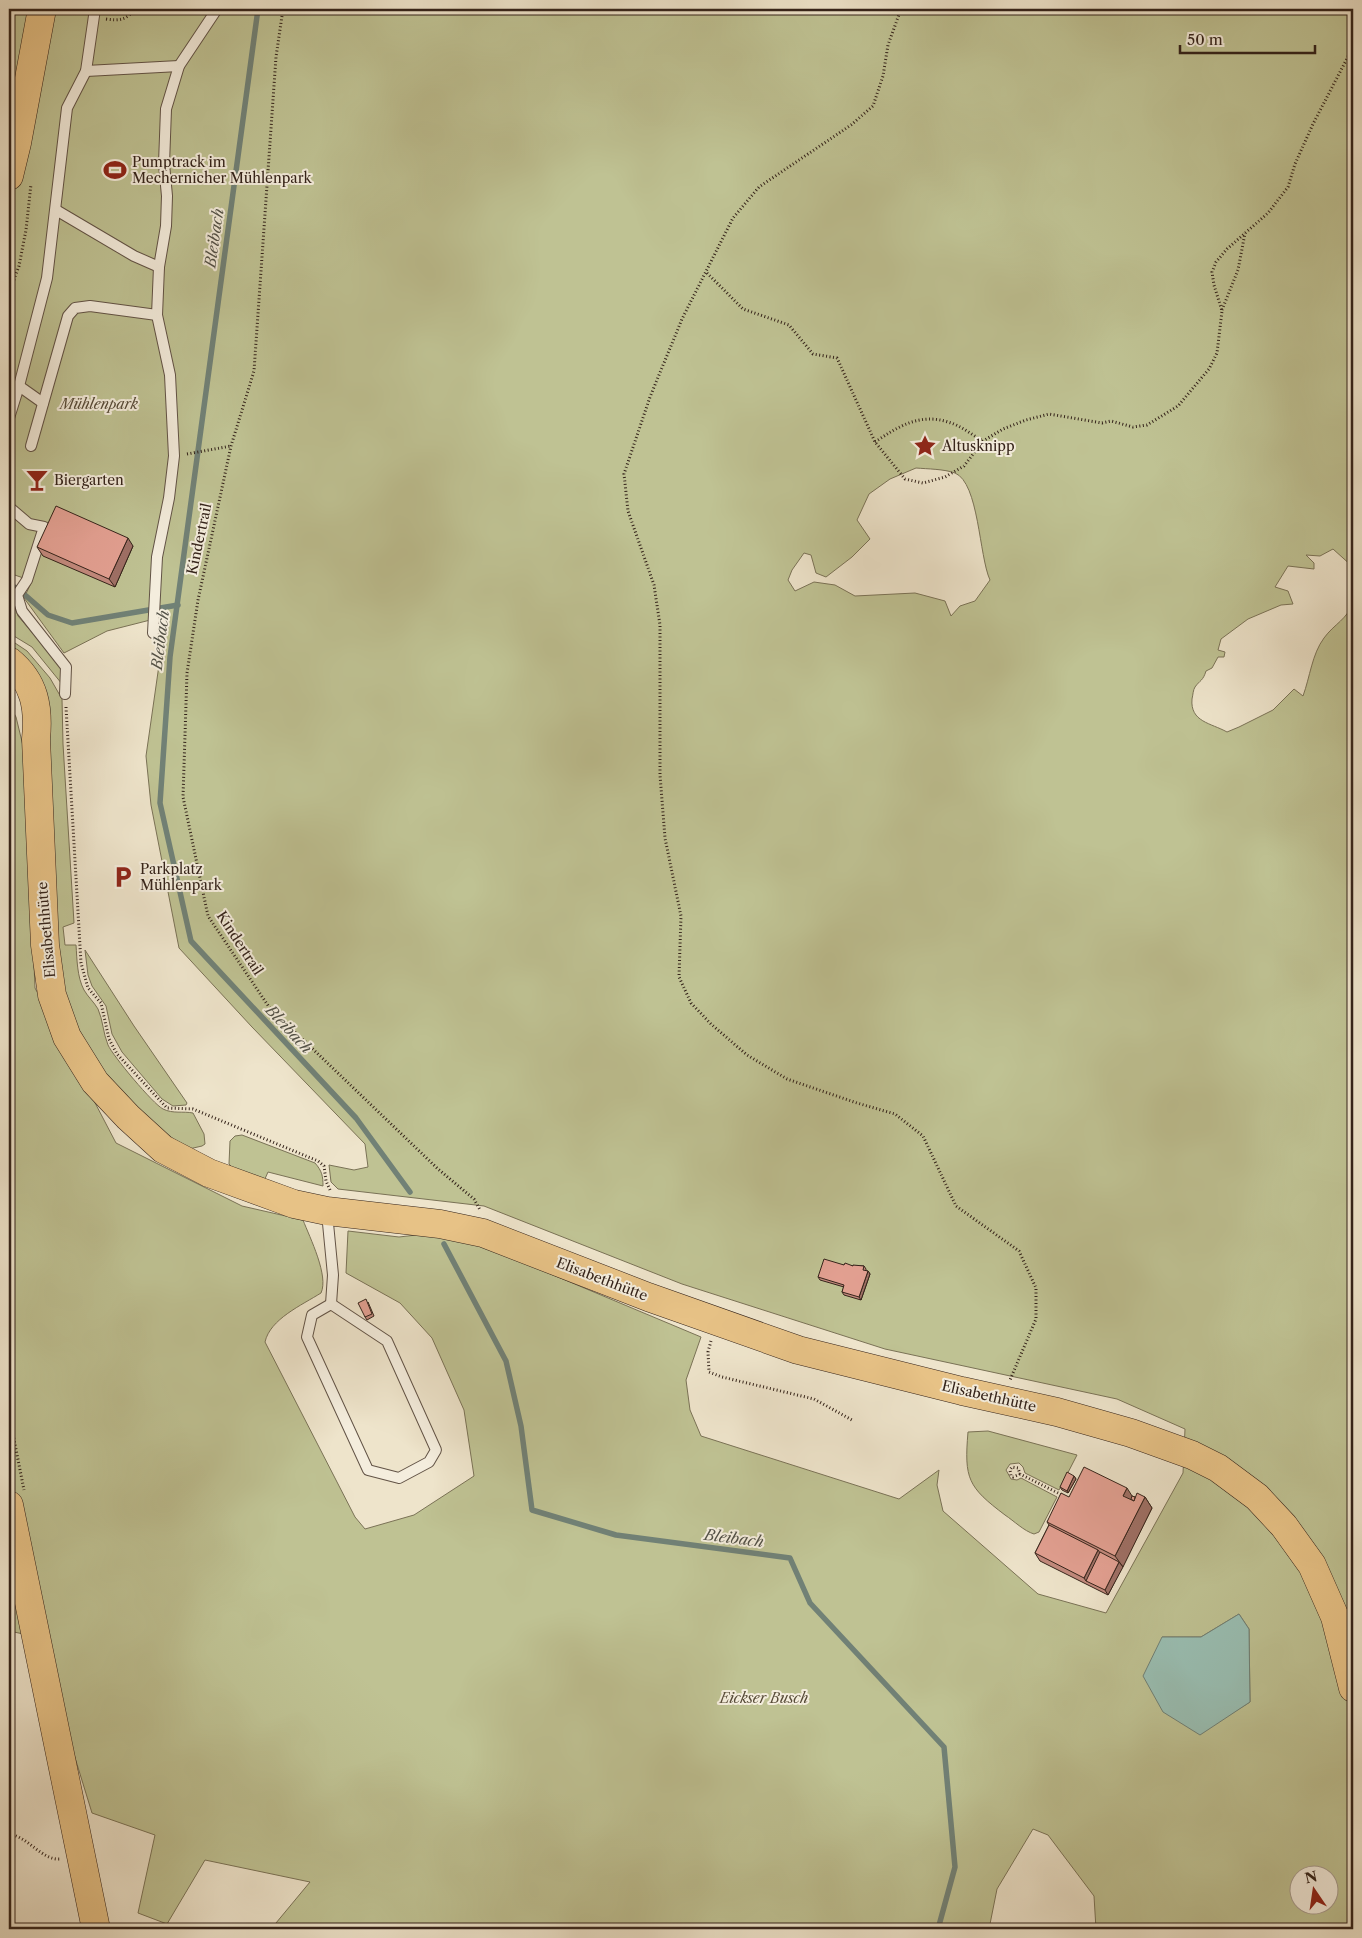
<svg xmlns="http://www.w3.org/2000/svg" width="1362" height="1938" font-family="'Libre Caslon Text',serif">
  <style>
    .green { fill: #bfc293; stroke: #7a7256; fill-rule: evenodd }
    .water { fill: #9abfb3; stroke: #718176 }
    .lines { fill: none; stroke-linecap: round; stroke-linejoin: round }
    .stream { stroke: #718176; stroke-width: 5.5 }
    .service-casing { stroke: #625346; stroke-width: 12 }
    .primary-casing { stroke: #34231a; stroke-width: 29 }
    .path { stroke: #34231a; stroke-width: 3; stroke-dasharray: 1 2.5; stroke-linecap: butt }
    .service { stroke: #f4eddd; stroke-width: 10 }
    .primary { stroke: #e7c286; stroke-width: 28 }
    .wall { fill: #c38a7e; stroke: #34231a }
    .shaded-wall { fill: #9f7066; stroke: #34231a }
    .building { fill: #e3a092; stroke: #34231a }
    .labels { text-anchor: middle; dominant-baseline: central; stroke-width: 4; stroke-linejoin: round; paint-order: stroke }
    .poi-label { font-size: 14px; fill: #34231a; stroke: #f4eddd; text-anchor: start }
    .park-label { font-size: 14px; font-style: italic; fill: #574b38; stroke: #f4eddd }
    .street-label { font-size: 14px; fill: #34231a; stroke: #f4eddd }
    .water-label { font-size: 15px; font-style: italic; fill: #535248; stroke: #f4eddd }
  </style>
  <rect width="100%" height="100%" fill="#eee4cb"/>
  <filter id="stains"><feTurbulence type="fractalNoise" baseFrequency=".004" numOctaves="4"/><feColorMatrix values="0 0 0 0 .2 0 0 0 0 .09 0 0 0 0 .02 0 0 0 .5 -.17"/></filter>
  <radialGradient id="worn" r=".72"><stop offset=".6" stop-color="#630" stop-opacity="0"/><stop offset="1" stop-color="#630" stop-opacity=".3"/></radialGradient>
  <g class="green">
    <path d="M9 9H1353V567L1333 549 1320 556 1306 555 1314 563V569L1288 566 1275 587 1288 591 1293 604 1281 605 1248 619 1221 639 1218 650 1225 652 1224 657H1218L1212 668 1206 671C1203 681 1200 680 1195 687 1193 690 1193 695 1192 699 1190 722 1211 723 1227 732L1239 727 1273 710 1294 689 1303 696C1310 677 1312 654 1324 638 1334 624 1348 619 1353 602V1929H1096L1094 1896 1048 1835 1033 1829 997 1889 989 1929H271L310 1882 205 1860 167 1924 138 1913 155 1835 92 1813 38 1637 9 1631V704L16 717 25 754 35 988 116 1143 242 1206 303 1220C310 1238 329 1276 321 1293 302 1305 270 1319 265 1342L355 1517 365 1529 414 1515 474 1476 464 1410 432 1338 400 1303 346 1273 348 1231 399 1237 425 1234 477 1243 701 1337 686 1380 690 1410 701 1436 899 1499 939 1470 937 1485 943 1511 1038 1594 1106 1613 1183 1473 1185 1429 1117 1399 885 1349 682 1284 484 1206 338 1189 331 1182 329 1165 354 1170 368 1167 365 1144 252 1027 179 948 151 805 146 756 166 616 107 631 64 653 24 598 32 581 9 573ZM916 468C928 469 944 469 955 473 979 483 979 556 990 580L975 601 960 606 951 616 945 601 915 593 855 596 835 585 814 582 795 591 788 580 792 570 804 553 811 555 816 573 826 577 852 557 870 539 857 520 869 494 890 479ZM1239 1614 1249 1629 1250 1702 1229 1715 1162 1637H1201ZM1300 1876H1330V1906H1300Z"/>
    <polygon points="9,601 13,602 18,616 63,669 62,684 32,647 9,633"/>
    <path d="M9 639 27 651 50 678 62 699 63 744 74 923 63 927 65 945H76C77 959 77 977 84 990 88 997 94 1002 98 1009 103 1020 103 1033 108 1045 113 1056 153 1104 163 1109 173 1114 183 1111 193 1113L204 1134 205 1144 202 1146 189 1149 163 1132 104 1075 71 1015 60 979 47 713 9 651Z"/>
    <polygon points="85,950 134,1026 187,1103 186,1105 173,1106 162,1099 122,1052 112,1034 106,1006 92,986 88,975"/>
    <path d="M242 1135 315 1163C322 1171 323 1176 323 1186L268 1172 264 1181 236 1171 229 1164 230 1141 235 1136Z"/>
    <path d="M988 1431 1077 1455 1059 1490 1025 1473 1023 1467 1019 1463 1010 1464 1006 1470 1011 1479 1017 1480 1021 1478 1057 1497 1039 1532 1034 1534C1024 1531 1014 1521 1005 1515 968 1487 964 1479 968 1432Z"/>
  </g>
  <polygon class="water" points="1239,1614 1249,1629 1250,1702 1200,1735 1163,1712 1143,1676 1162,1637 1201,1637"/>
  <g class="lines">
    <g class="stream">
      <polyline points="258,9 170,657 160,803 191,941 356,1118 410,1192"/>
      <polyline points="9,585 17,588 48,615 72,623 178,605"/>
      <polyline points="444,1244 506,1361 521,1426 532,1510 616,1535 790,1558 810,1603 944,1747 955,1867 938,1929"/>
    </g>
    <defs>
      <g id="service">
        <polyline points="86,71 179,66"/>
        <polyline points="56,210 134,256 159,267"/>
        <polyline points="19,386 43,403"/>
        <polyline points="9,418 19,386 47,278 67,108 86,71 95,9"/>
        <polyline points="31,446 68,316 75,308 90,306 157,315"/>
        <polyline points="9,507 29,524 44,527 27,580 17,595 22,611 66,667 65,694"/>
        <polyline points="153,633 157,557 169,498 174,456 170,375 157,315 159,267 166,226 167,196 164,164 166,109 179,66 217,9"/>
        <polyline points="327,1213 333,1275 331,1304"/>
        <polygon points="331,1304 387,1341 436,1450 429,1462 399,1478 368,1470 307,1337 312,1315"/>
      </g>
      <g id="primary">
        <polyline points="9,176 17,143 42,9"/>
        <path d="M9 661C35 682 39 708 36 739L45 945 52 995 67 1037 95 1082 128 1117 163 1149 209 1173 294 1204 327 1211 440 1224 483 1233 648 1297 798 1350 962 1391 1057 1412 1131 1433 1192 1455 1218 1468 1257 1497 1284 1526 1312 1565 1335 1617 1353 1688"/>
        <polyline points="9,1505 96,1929"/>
      </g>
    </defs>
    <use href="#service" class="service-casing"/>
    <use href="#primary" class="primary-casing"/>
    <g class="path">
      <polyline points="283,9 276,57 254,371 231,446 198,600 187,673 183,797 208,916 269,1007 438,1169 474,1199 480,1210"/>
      <polyline points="901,9 888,45 883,76 873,106 851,125 759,187 733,218 682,319 650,397 624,474 628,511 654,585 660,625 660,775 665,838 681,916 679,977 691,1003 711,1024 747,1055 787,1079 857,1103 895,1114 923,1136 956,1206 1019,1251 1036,1288 1036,1319 1010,1380"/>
      <path d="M106 19C120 21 126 20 135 9"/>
      <polyline points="707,273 743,309 789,325 813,354 837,358 875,442 905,479 923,483 945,477 964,466 983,441 1003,429 1026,420 1049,414 1102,423 1111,421 1133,427 1147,425 1178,406 1209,369 1217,353 1222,311 1214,285 1212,272 1216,262 1227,249 1268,213 1288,187 1295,164 1313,124 1353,47"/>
      <polyline points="9,293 19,266 26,230 31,184"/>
      <polyline points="1222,310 1238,270 1245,233"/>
      <path d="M875 442C899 426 920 413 948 422 960 425 972 435 983 441"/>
      <polyline points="187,454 231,446"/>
      <polyline points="66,707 81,963 88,988 101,1003 109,1039 117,1054 167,1108 193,1109 318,1161 324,1166 326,1181 330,1190"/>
      <polyline points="711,1341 708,1352 709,1372 722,1377 814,1399 852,1420"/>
      <polyline points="9,1414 24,1490"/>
      <polyline points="1020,1474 1013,1477 1011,1476 1010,1470 1012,1467 1018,1468 1020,1474 1062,1495"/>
      <path d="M9 1834C29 1837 42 1861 61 1859"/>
    </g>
    <use href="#service" class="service"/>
    <use href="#primary" class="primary"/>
  </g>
  <g class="wall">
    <polygon points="133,546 115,587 43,556 37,547"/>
    <polygon points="844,1265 853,1266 864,1266 866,1269 866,1271 868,1271 870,1274 861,1300 844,1295 842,1292 844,1287 820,1280 818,1277"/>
    <polygon points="368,1302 374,1316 367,1320 365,1317"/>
    <polygon points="1074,1476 1076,1479 1068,1493 1062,1490 1060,1487"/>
    <polygon points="1132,1496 1135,1497 1145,1497 1152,1508 1108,1595 1040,1561 1035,1553 1049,1525 1047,1522 1069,1497"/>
  </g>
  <g class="shaded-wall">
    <polygon points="128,538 133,546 115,587 109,579"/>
    <polygon points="868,1271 870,1274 861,1300 859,1297"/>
    <polygon points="1074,1476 1076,1479 1068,1493 1067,1491"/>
    <polygon points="1127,1488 1134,1499 1131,1505 1123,1496"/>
    <polygon points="1145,1497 1152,1508 1123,1567 1115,1556"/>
    <polygon points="1098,1550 1104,1558 1086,1581 1084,1578"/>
    <polygon points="1119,1562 1123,1567 1108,1595 1105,1590"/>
  </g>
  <g class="building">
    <polygon points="56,506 128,538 109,579 37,547"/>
    <polygon points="824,1259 844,1265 845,1263 853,1266 853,1265 864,1266 863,1270 868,1271 859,1297 842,1292 844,1285 818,1277"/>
    <polygon points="366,1299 372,1314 365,1317 358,1303"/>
    <polygon points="1084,1467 1127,1488 1123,1496 1134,1501 1137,1493 1145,1497 1115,1556 1047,1522 1061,1493 1069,1497"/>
    <polygon points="1067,1472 1074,1476 1067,1491 1060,1487"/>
    <polygon points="1132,1496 1135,1497 1134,1501 1131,1499"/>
    <polygon points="1049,1525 1098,1550 1084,1578 1035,1553"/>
    <polygon points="1100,1552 1119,1562 1105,1590 1086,1581"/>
  </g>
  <defs>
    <symbol id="stadium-bare" viewBox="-9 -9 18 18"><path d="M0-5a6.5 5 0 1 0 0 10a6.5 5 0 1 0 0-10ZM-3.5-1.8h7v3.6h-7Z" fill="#8f2418" stroke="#f4eddd" stroke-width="2.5" paint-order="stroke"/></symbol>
    <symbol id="sight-bare" viewBox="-9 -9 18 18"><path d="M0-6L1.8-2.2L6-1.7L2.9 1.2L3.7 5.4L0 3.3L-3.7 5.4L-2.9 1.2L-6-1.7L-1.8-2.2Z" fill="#8f2418" stroke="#f4eddd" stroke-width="2.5" paint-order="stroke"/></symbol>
    <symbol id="bar-bare" viewBox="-9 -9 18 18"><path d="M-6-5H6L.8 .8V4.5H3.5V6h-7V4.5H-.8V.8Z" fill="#8f2418" stroke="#f4eddd" stroke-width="2.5" paint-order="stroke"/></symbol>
    <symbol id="parking-bare" viewBox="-9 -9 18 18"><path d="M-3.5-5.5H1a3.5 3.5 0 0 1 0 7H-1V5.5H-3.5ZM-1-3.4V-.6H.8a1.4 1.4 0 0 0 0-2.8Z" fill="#8f2418" stroke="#f4eddd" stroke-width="2.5" paint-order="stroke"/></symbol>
  </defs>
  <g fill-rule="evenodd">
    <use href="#stadium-bare" x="99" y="154" width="32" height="32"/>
    <use href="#sight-bare" x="909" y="430" width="32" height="32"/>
    <use href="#bar-bare" x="21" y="464" width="32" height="32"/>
    <use href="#parking-bare" x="107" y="861" width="32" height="32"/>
  </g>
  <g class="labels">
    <g class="poi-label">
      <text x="132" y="162">Pumptrack im<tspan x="132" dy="16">Mechernicher Mühlenpark</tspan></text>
      <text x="942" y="446">Altusknipp</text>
      <text x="54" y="480">Biergarten</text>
      <text x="140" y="869">Parkplatz<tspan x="140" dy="16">Mühlenpark</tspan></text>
    </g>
    <g class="park-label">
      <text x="99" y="404">Mühlenpark</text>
      <text x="764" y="1698">Eickser Busch</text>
    </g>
    <g class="street-label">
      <text transform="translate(199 539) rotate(-78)">Kindertrail</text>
      <text transform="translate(46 930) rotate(-95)">Elisabethhütte</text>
      <text transform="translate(240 943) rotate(57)">Kindertrail</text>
      <text transform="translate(602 1279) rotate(21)">Elisabethhütte</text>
      <text transform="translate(989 1396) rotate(13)">Elisabethhütte</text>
    </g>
    <g class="water-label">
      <text transform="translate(214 238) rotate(-82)">Bleibach</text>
      <text transform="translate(160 640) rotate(-83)">Bleibach</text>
      <text transform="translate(289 1029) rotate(47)">Bleibach</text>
      <text transform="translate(734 1538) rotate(7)">Bleibach</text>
    </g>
  </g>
  <rect width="1362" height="1938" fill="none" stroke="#eee4cb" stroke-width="30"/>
  <rect x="10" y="10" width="1342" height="1918" fill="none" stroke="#34231a" stroke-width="2.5"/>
  <rect x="15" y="15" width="1332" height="1908" fill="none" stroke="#34231a"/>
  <g transform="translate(1314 1890) rotate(347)"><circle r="24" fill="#f4eddd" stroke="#a79c8f"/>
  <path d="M0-4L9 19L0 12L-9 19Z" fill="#8f2418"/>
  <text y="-8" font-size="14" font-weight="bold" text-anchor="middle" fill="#34231a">N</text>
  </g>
  <path d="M1180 45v8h135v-8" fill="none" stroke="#34231a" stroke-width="2.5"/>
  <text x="1187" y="45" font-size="15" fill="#34231a" stroke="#f4eddd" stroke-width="4" paint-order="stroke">50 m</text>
  <rect width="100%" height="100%" filter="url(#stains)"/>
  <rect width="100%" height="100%" fill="url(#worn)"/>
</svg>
